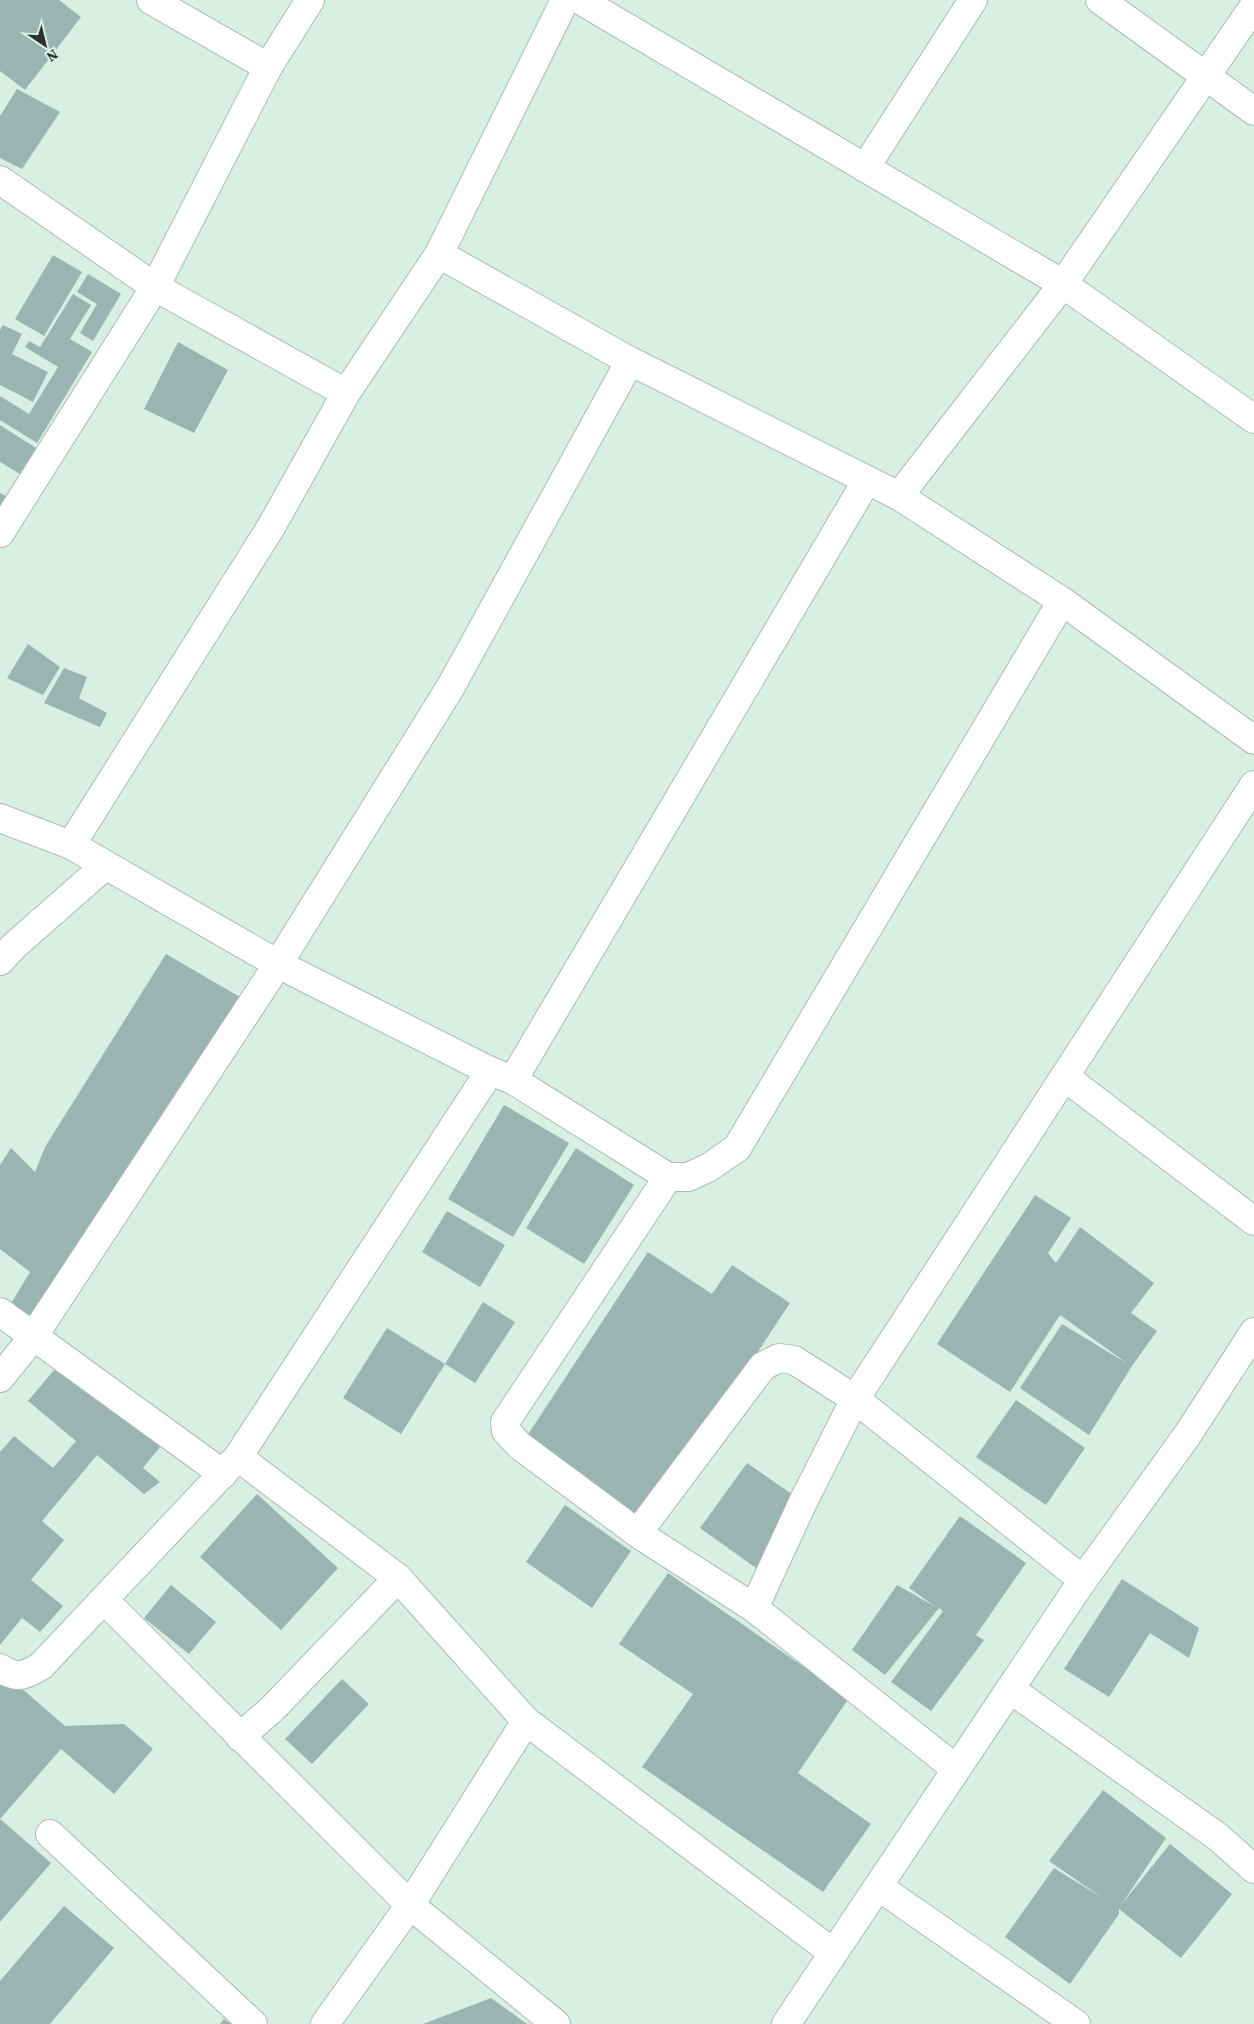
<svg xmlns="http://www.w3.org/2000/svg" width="1254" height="2024" font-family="'Source Serif 4',serif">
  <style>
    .building { fill: #9ab4b2 }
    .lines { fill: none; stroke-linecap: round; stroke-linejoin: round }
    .minor-casing { stroke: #a8beb3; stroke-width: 30 }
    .minor { stroke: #fff; stroke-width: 28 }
  </style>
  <rect width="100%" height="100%" fill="#d8efe4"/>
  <g class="building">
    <polygon points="0,0 59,0 81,17 25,90 0,71"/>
    <polygon points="17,89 60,112 22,169 0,158 0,116"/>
    <polygon points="53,255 82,272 44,336 15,319"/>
    <polygon points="88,274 121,294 93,341 80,333 97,304 77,292"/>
    <polygon points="73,294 91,305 70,339 92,352 37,443 0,420 0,396 29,414 58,367 25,347 29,341 40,347"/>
    <polygon points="3,325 22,334 12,354 48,372 33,402 0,385 0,330"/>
    <polygon points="178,342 228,370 194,433 144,409"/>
    <polygon points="0,425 36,448 20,474 0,462"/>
    <polygon points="0,493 6,496 0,506"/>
    <polygon points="28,644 60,667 43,695 7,678"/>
    <polygon points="64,668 87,677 79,698 107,713 100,727 44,703"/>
    <polygon points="166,954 252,1004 39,1328 4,1315 30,1272 0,1249 0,1165 11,1148 35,1172 45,1147"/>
    <polygon points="504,1105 569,1143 513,1237 448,1199"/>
    <polygon points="576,1148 634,1185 584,1264 526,1228"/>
    <polygon points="1035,1195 1071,1218 1048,1253 1056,1263 1080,1227 1154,1283 1131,1313 1157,1331 1132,1366 1089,1435 1020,1388 1062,1324 1128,1364 1060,1315 1010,1392 937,1344"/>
    <polygon points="447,1211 505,1245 480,1287 422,1252"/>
    <polygon points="648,1252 712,1294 732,1265 790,1303 646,1522 523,1442"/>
    <polygon points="483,1302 515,1322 475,1383 445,1364"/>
    <polygon points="387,1328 445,1364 401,1434 343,1398"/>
    <polygon points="60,1363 160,1447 143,1468 160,1482 144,1494 97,1455 42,1521 64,1540 31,1580 63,1606 40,1632 22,1618 0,1645 0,1452 14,1436 53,1468 76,1441 28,1401"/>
    <polygon points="1016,1400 1085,1448 1046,1505 976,1457"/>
    <polygon points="747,1463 803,1502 756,1568 700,1528"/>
    <polygon points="257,1494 338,1568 281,1630 200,1557"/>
    <polygon points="565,1505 631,1551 592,1608 526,1562"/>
    <polygon points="960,1516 1026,1563 976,1635 984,1640 931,1711 891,1682 943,1611 939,1608 885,1675 852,1650 897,1585 936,1607 909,1588"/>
    <polygon points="668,1573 849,1698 798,1773 871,1824 823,1892 642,1767 693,1694 619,1644"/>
    <polygon points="1122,1579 1199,1628 1189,1658 1150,1633 1109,1697 1064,1669"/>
    <polygon points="171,1585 216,1622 189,1654 144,1618"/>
    <polygon points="5,1674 65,1726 124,1724 153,1749 114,1794 61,1749 0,1819 51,1863 0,1922 0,1680"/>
    <polygon points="342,1679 369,1704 312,1764 285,1739"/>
    <polygon points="1103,1790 1166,1838 1121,1905 1170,1844 1232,1894 1181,1958 1119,1909 1119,1914 1070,1984 1005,1937 1054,1868 1104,1899 1049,1861"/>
    <polygon points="64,1906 114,1948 50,2024 0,2024 0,1981"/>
    <polygon points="491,1998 527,2024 423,2024"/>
    <polygon points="224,2019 231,2024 220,2024"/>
  </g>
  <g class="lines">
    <defs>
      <g id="minor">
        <polyline points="151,0 268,67"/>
        <polyline points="580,0 1063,284 1254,419"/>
        <polyline points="1100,0 1254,111"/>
        <polyline points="865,168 973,0"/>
        <polyline points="0,180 155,287 346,393"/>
        <polyline points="439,254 630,361 899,496 1062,601 1254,740"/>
        <polyline points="899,496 1063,284 1254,6"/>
        <polyline points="0,533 155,287 268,67 310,0"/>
        <polyline points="0,818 71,845 278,964 490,1071 513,1080 668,1177 505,1422 506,1431 520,1446 640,1535 754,1608 956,1769"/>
        <polyline points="71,845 271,527 346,393 439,254 565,0"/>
        <polyline points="0,961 15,945 106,865"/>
        <polyline points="1065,1077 1254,1221"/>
        <polyline points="513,1080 867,480"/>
        <polyline points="668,1177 688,1177 708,1168 737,1148 1062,601"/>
        <polyline points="0,1312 223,1474"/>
        <polyline points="0,1378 33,1337 278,964 450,688 630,361"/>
        <polyline points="238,1457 398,1578 526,1721 832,1952"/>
        <polyline points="640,1535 646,1522 763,1366 779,1358 794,1360 855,1399 1083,1580"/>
        <polyline points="104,1600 410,1905 325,2024"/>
        <polyline points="754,1608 803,1502 855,1399 1254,785"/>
        <path d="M0 1668C16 1679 25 1676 41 1666L238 1457 490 1071"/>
        <polyline points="1010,1689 1218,1837 1254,1869"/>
        <polyline points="526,1721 410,1905 556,2024"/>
        <polyline points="240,1737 273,1708 398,1578"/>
        <polyline points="50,1834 253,2024"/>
        <polyline points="879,1887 1076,2024"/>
        <polyline points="786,2024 1083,1580 1188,1434 1254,1332"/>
      </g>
    </defs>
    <use href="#minor" class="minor-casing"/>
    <use href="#minor" class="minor"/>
  </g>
  <g transform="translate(45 45) rotate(145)" stroke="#d8efe4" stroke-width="4" paint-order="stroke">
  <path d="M0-4L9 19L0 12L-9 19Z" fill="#28312c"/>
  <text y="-8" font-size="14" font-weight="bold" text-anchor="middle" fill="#28312c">N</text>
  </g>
</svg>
